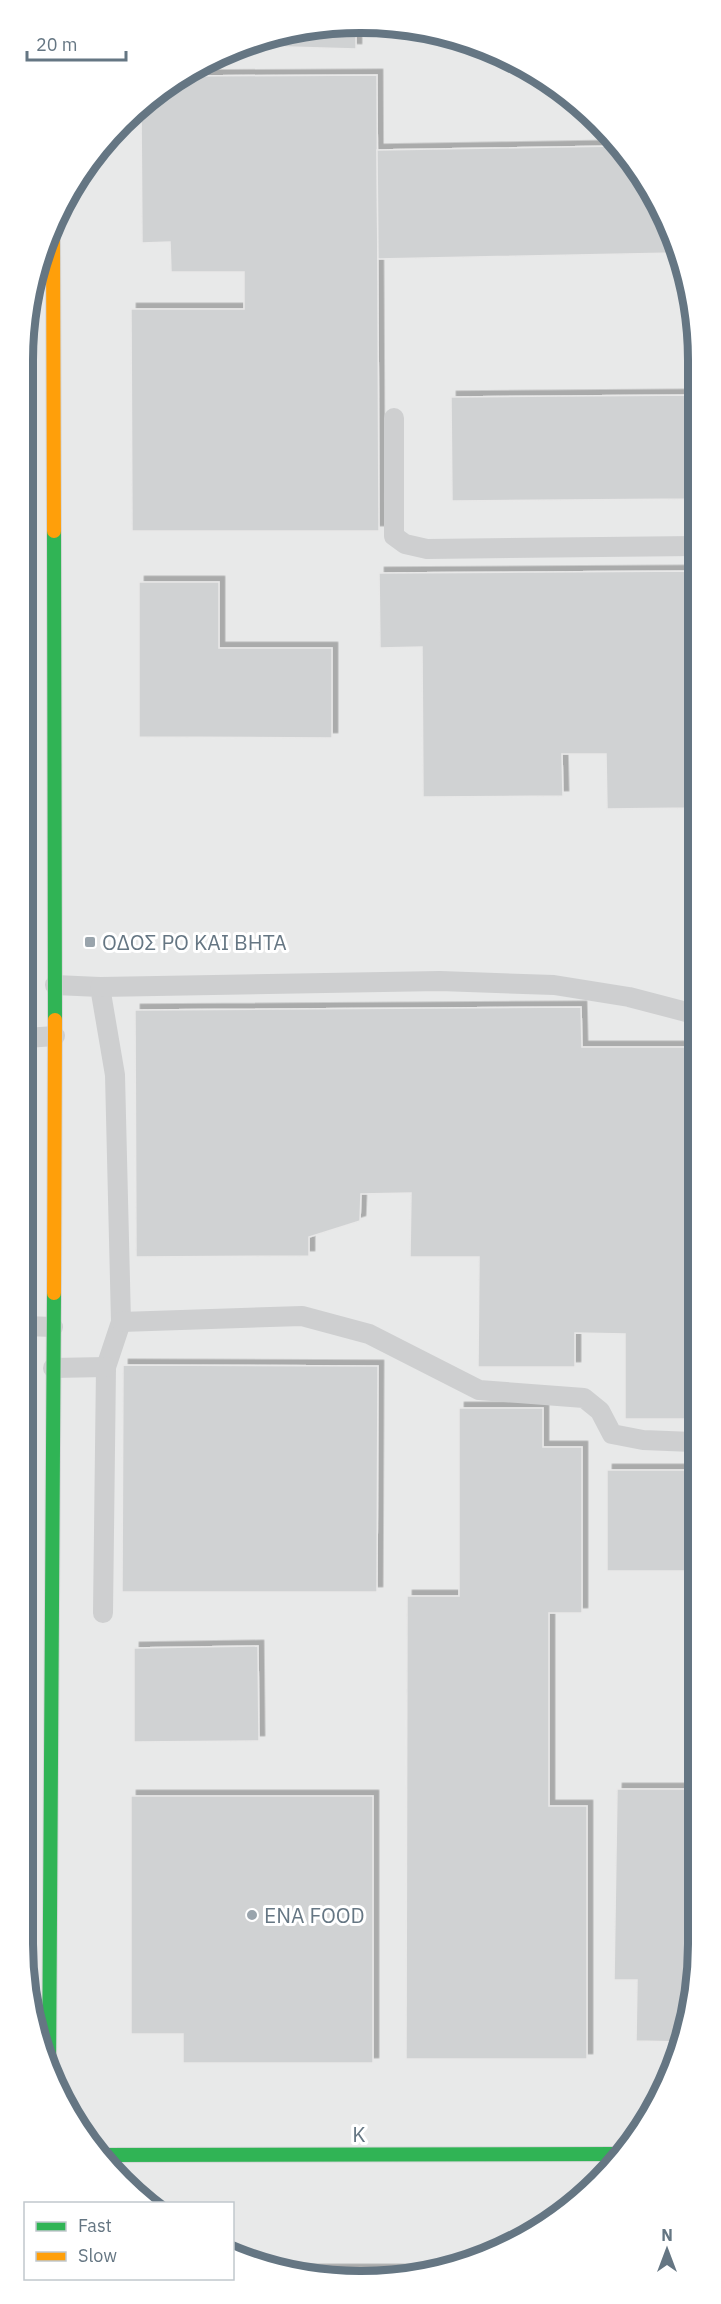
<svg xmlns="http://www.w3.org/2000/svg" width="721" height="2304" font-family="'IBM Plex Sans',sans-serif">
  <style>
    .built { fill: #e8e9e9 }
    .building { fill: #d0d2d3; stroke: #e8e8e8; stroke-width: 1.5; filter: url(#shadow) }
    .lines { fill: none; stroke-linecap: round; stroke-linejoin: round }
    .fast-casing { stroke: #d5d6d7; stroke-width: 16 }
    .slow-casing { stroke: #d5d6d7; stroke-width: 16 }
    .lane { stroke: #cecfd0; stroke-width: 20 }
    .fast { stroke: #30b455; stroke-width: 14 }
    .slow { stroke: #ff9f0a; stroke-width: 14 }
    .poi-dot { fill: #99a4ac; stroke: #fff; stroke-width: 2 }
    .labels { text-anchor: middle; dominant-baseline: central; stroke-width: 6; stroke-linejoin: round; paint-order: stroke }
    .poi-label { font-size: 21px; fill: #657683; stroke: #fff; text-anchor: start }
    .street-label { font-size: 21px; fill: #657683; stroke: #fff }
    .rim { fill: none; stroke: #657683; stroke-width: 8 }
  </style>
  <defs>
    <filter id="shadow"><feDropShadow dx="5.5" dy="-5.5" stdDeviation="0" flood-color="#0004"/></filter>
  </defs>
  <rect width="100%" height="100%" fill="#f9f9f9"/>
  <polygon class="built" points="295,29 427,29 529,68 600,122 663,211 696,316 692,2010 641,2132 549,2224 448,2270 317,2279 233,2253 232,2204 155,2203 107,2167 48,2073 23,1943 29,294 80,172 173,79"/>
  <g class="building">
    <polygon points="295,29 356,29 356,49 252,46"/>
    <polygon points="377,75 379,531 132,531 131,309 244,309 244,272 171,272 170,242 142,243 141,111 173,79 181,76"/>
    <polygon points="617,146 663,211 676,253 378,259 377,150"/>
    <polygon points="695,395 695,499 452,501 451,397"/>
    <polygon points="695,571 695,808 607,809 606,754 562,754 563,796 423,797 422,647 380,648 379,573"/>
    <polygon points="139,582 219,582 219,648 332,648 332,738 139,737"/>
    <polygon points="581,1007 582,1047 694,1047 693,1419 625,1419 625,1334 575,1333 575,1367 478,1367 479,1257 410,1257 411,1193 361,1194 360,1221 309,1237 309,1256 136,1257 135,1010"/>
    <polygon points="123,1365 378,1366 377,1592 122,1592"/>
    <polygon points="459,1408 543,1408 543,1447 582,1447 582,1613 549,1613 549,1806 587,1806 587,2059 406,2059 407,1596 459,1596"/>
    <rect x="607" y="1470" width="86" height="101"/>
    <polygon points="258,1646 259,1741 134,1742 134,1648"/>
    <polygon points="617,1789 692,1789 692,2010 679,2042 636,2041 637,1980 614,1980"/>
    <polygon points="131,1796 373,1796 373,2063 183,2063 183,2034 131,2034"/>
    <polygon points="290,2270 448,2270 317,2279"/>
  </g>
  <g class="lines">
    <defs>
      <g id="fast">
        <polyline points="54,531 55,1020"/>
        <polyline points="49,2073 54,1293"/>
        <polyline points="100,2155 619,2154"/>
      </g>
      <g id="slow">
        <polyline points="53,236 54,531"/>
        <polyline points="54,1293 55,1020"/>
      </g>
    </defs>
    <use href="#fast" class="fast-casing"/>
    <use href="#slow" class="slow-casing"/>
    <g class="lane">
      <polyline points="394,418 394,536 405,544 427,549 695,546"/>
      <polyline points="55,985 100,987 115,1075 121,1322 106,1367 103,1613"/>
      <polyline points="100,987 440,981 554,985 629,997 694,1014"/>
      <polyline points="26,1038 55,1036"/>
      <polyline points="121,1322 302,1316 369,1334 479,1390 584,1398 600,1411 612,1434 643,1440 693,1442"/>
      <polyline points="25,1326 53,1327"/>
      <polyline points="53,1368 106,1367"/>
    </g>
    <use href="#fast" class="fast"/>
    <use href="#slow" class="slow"/>
  </g>
  <g class="poi-dot">
    <rect x="84" y="936" width="12" height="12" rx="3"/>
    <circle cx="252" cy="1915" r="6"/>
  </g>
  <g class="labels">
    <g class="poi-label">
      <text x="102" y="942">ΟΔΟΣ ΡΟ ΚΑΙ ΒΗΤΑ</text>
      <text x="264" y="1915">ENA FOOD</text>
    </g>
    <g class="street-label">
      <text x="359" y="2134">Κ</text>
    </g>
  </g>
  <path d="M0 0H721V2304H0ZM360 33H361A327 327 0 0 1 688 360V1944A327 327 0 0 1 361 2271H360A327 327 0 0 1 33 1944V360A327 327 0 0 1 360 33Z" fill="#fff" fill-rule="evenodd"/>
  <path class="rim" d="M360 33H361A327 327 0 0 1 688 360V1944A327 327 0 0 1 361 2271H360A327 327 0 0 1 33 1944V360A327 327 0 0 1 360 33Z"/>
  <rect x="24" y="2202" width="210" height="78" fill="#ffffff" stroke="#c1c8cd" stroke-width="1.5"/>
  <rect x="36" y="2222" width="30" height="9" fill="#30b455" stroke="#c1c8cd" stroke-width="1.5"/>
  <text x="78" y="2232" font-size="18" fill="#657683">Fast</text>
  <rect x="36" y="2252" width="30" height="9" fill="#ff9f0a" stroke="#c1c8cd" stroke-width="1.5"/>
  <text x="78" y="2262" font-size="18" fill="#657683">Slow</text>
  <g transform="translate(667 2250)" stroke="#ffffff" stroke-width="4.5" paint-order="stroke">
  <path d="M0-4.5L10 22L0 15L-10 22Z" fill="#657683"/>
  <text y="-9" font-size="16" font-weight="bold" text-anchor="middle" fill="#657683">N</text>
  </g>
  <path d="M27 51v9h99v-9" fill="none" stroke="#657683" stroke-width="3"/>
  <text x="36" y="51" font-size="18" fill="#657683" stroke="#ffffff" stroke-width="4.5" paint-order="stroke">20 m</text>
</svg>
